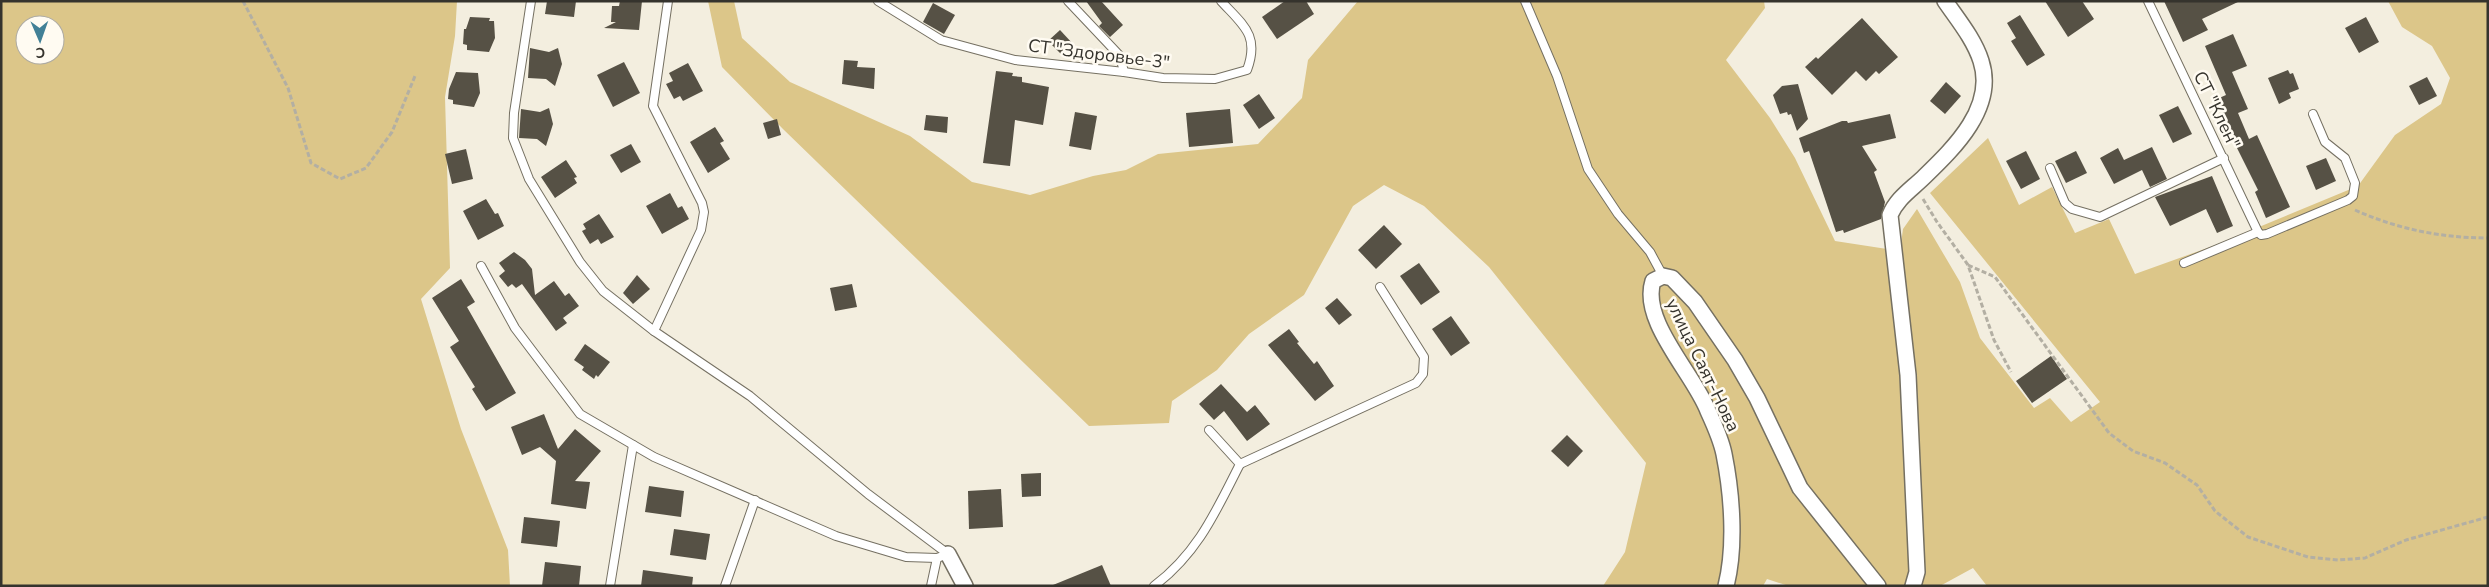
<svg xmlns="http://www.w3.org/2000/svg" width="2489" height="587" font-family="'Nunito Sans',sans-serif">
  <style>
    .green { fill: #dcc689; fill-rule: evenodd }
    .building { fill: #565145 }
    .lines { fill: none; stroke-linecap: round; stroke-linejoin: round }
    .lane-casing { stroke: #757062; stroke-width: 10 }
    .street-casing { stroke: #757062; stroke-width: 18 }
    .path { stroke: #b3afa3; stroke-width: 3; stroke-dasharray: 5 2.5; stroke-linecap: butt }
    .lane { stroke: #fff; stroke-width: 8 }
    .street { stroke: #fff; stroke-width: 15 }
    .labels { text-anchor: middle; dominant-baseline: central; stroke-width: 5; stroke-linejoin: round; paint-order: stroke }
    .street-label { font-size: 18px; fill: #35332d; stroke: #fffbf2 }
  </style>
  <rect width="100%" height="100%" fill="#f3eedf"/>
  <g class="green">
    <path d="M1 1H457L455 36 445 97 450 268 421 299 461 429 508 550 510 586H1ZM25 25H55V55H25Z"/>
    <polygon points="708,1 734,1 742,38 790,82 910,136 972,182 1030,195 1093,176 1126,170 1158,154 1258,144 1302,98 1308,60 1358,1 1764,1 1765,8 1726,60 1770,118 1795,158 1835,241 1900,251 1903,229 1917,209 1960,282 1980,338 2034,408 2050,398 2071,422 2100,402 1930,193 1988,138 2019,205 2052,187 2075,233 2109,219 2135,274 2213,246 2358,186 2395,135 2441,104 2450,78 2432,46 2402,27 2388,1 2488,1 2488,586 1987,586 1973,568 1940,586 1789,586 1767,579 1763,586 1603,586 1625,552 1646,463 1489,267 1424,206 1384,185 1353,206 1304,295 1249,334 1217,370 1172,401 1169,423 1089,426 783,129 722,67"/>
  </g>
  <g class="building">
    <polygon points="547,1 576,1 574,17 545,14"/>
    <polygon points="620,1 642,1 639,30 604,28 616,22 611,22 612,6 619,6"/>
    <polygon points="1086,1 1101,1 1123,25 1110,37 1099,26 1102,23"/>
    <polygon points="1285,1 1306,1 1314,14 1277,39 1262,17"/>
    <polygon points="2045,1 2082,1 2094,19 2068,37"/>
    <polygon points="2164,1 2240,1 2202,19 2208,30 2183,42"/>
    <polygon points="933,3 955,15 944,34 923,22"/>
    <polygon points="2020,15 2045,55 2027,66 2011,41 2016,38 2007,23"/>
    <polygon points="470,17 490,18 489,21 494,21 495,38 489,52 467,50 467,45 463,44 464,29 466,29"/>
    <polygon points="2366,17 2379,42 2359,53 2345,28"/>
    <polygon points="1862,18 1898,57 1879,74 1876,71 1866,81 1856,71 1832,95 1805,67 1816,57 1818,59"/>
    <polygon points="1060,30 1073,44 1062,55 1048,41"/>
    <polygon points="2233,34 2247,66 2232,72 2248,109 2238,113 2249,139 2257,135 2290,207 2266,218 2255,192 2258,190 2236,146 2217,99 2226,95 2205,46"/>
    <polygon points="530,48 549,52 558,48 562,64 555,86 546,79 528,78"/>
    <polygon points="844,60 858,61 857,67 875,68 874,89 842,84"/>
    <polygon points="624,62 640,93 613,107 597,75"/>
    <polygon points="688,63 703,91 683,101 680,96 674,99 666,84 673,81 669,73"/>
    <polygon points="2288,70 2290,74 2293,73 2299,89 2289,93 2291,98 2279,104 2268,78"/>
    <polygon points="996,71 1013,73 1012,76 1022,77 1022,82 1049,87 1043,125 1015,120 1010,166 983,163"/>
    <polygon points="456,72 478,73 480,93 474,107 453,104 453,100 448,99 449,89"/>
    <polygon points="2427,77 2437,96 2419,105 2409,86"/>
    <polygon points="1946,82 1961,96 1945,114 1930,101"/>
    <polygon points="1798,84 1808,119 1797,131 1791,114 1788,115 1787,112 1780,114 1773,95 1782,86"/>
    <polygon points="1259,94 1275,118 1259,129 1243,105"/>
    <polygon points="2178,106 2192,134 2173,143 2159,115"/>
    <polygon points="549,108 553,124 546,146 537,139 519,138 521,109 540,112"/>
    <polygon points="1230,109 1233,143 1189,147 1186,113"/>
    <polygon points="1075,112 1097,116 1091,150 1069,146"/>
    <polygon points="1890,114 1896,138 1862,146 1877,170 1874,172 1885,202 1881,219 1844,233 1843,230 1836,232 1809,151 1804,153 1799,138 1842,121 1847,121 1848,123"/>
    <polygon points="926,115 948,117 947,133 924,130"/>
    <polygon points="777,119 781,135 768,139 763,123"/>
    <polygon points="715,127 724,141 720,143 730,159 708,173 690,142"/>
    <polygon points="631,144 641,162 621,173 610,155"/>
    <polygon points="2152,147 2167,179 2150,187 2142,170 2114,184 2100,158 2118,148 2124,160"/>
    <polygon points="466,149 473,179 452,184 445,154"/>
    <polygon points="2026,151 2040,179 2021,189 2006,161"/>
    <polygon points="2076,151 2087,173 2066,183 2055,161"/>
    <polygon points="2326,158 2336,181 2316,190 2306,166"/>
    <polygon points="566,160 577,177 574,178 577,183 555,198 541,177"/>
    <polygon points="2212,176 2233,226 2217,233 2206,209 2170,226 2155,197"/>
    <polygon points="670,193 678,208 682,206 689,219 662,234 646,206"/>
    <polygon points="486,199 495,214 498,213 504,226 478,240 463,211"/>
    <polygon points="599,214 614,237 601,244 598,239 590,244 582,231 586,229 583,224"/>
    <polygon points="1384,225 1402,244 1376,269 1358,250"/>
    <polygon points="514,252 525,260 532,269 535,295 554,281 565,296 569,293 579,306 563,318 567,323 556,331 522,284 516,288 512,284 508,287 499,276 505,271 499,263"/>
    <polygon points="1419,263 1440,292 1421,305 1400,276"/>
    <polygon points="637,275 650,289 633,304 623,293"/>
    <polygon points="461,279 475,302 467,307 516,393 486,411 472,389 475,387 450,347 459,341 432,298"/>
    <polygon points="852,284 857,307 835,311 830,288"/>
    <polygon points="1337,298 1352,315 1339,325 1325,308"/>
    <polygon points="1451,316 1470,343 1451,356 1432,329"/>
    <polygon points="1289,329 1299,342 1297,343 1314,364 1317,361 1334,386 1315,401 1268,345"/>
    <polygon points="585,344 610,362 598,377 596,375 594,379 582,370 584,367 574,360"/>
    <polygon points="2051,356 2067,379 2032,403 2016,381"/>
    <polygon points="1221,384 1247,412 1255,405 1270,424 1247,441 1224,411 1214,420 1199,404"/>
    <polygon points="544,414 558,449 575,429 601,451 575,481 590,482 586,509 551,504 556,461 540,447 522,455 511,427"/>
    <polygon points="1567,435 1583,451 1568,467 1551,451"/>
    <polygon points="1041,473 1041,496 1022,497 1021,474"/>
    <polygon points="649,486 684,491 681,517 645,512"/>
    <polygon points="1001,489 1003,527 969,529 968,491"/>
    <polygon points="524,517 560,521 557,547 521,543"/>
    <polygon points="674,529 710,534 706,560 670,555"/>
    <polygon points="545,562 581,566 579,586 542,586"/>
    <polygon points="1102,565 1111,586 1053,586 1053,585"/>
    <polygon points="643,570 693,577 692,586 641,586"/>
  </g>
  <g class="lines">
    <defs>
      <g id="lane">
        <polyline points="531,1 514,113 513,138 529,179 580,262 603,291 654,331 750,396 868,494 948,554"/>
        <path d="M878 1 941 40 1015 60 1124 72 1163 78 1215 79 1247 70C1260 35 1243 25 1221 1"/>
        <polyline points="1068,1 1120,56 1124,72"/>
        <polyline points="1525,1 1557,76 1588,169 1618,214 1650,252 1663,276"/>
        <polyline points="2148,1 2258,232"/>
        <polyline points="2050,168 2065,203 2072,209 2100,217 2224,158"/>
        <polyline points="2184,263 2258,232 2261,235 2267,234 2348,200 2353,196 2355,183 2345,158 2325,142 2313,114"/>
        <polyline points="481,266 515,328 580,414 654,457 836,536 906,557 937,558 948,554"/>
        <polyline points="654,331 701,230 704,212 702,203 653,106 668,1"/>
        <polyline points="1240,464 1416,383 1423,374 1424,357 1380,287"/>
        <polyline points="610,586 633,445"/>
        <polyline points="725,586 755,500"/>
        <polyline points="931,586 937,558"/>
        <path d="M1154 586C1198 553 1216 511 1240 464L1209 430"/>
      </g>
      <g id="street">
        <polyline points="948,554 965,586"/>
        <path d="M1726 586C1736 546 1732 494 1724 454 1721 439 1714 424 1708 411 1694 374 1640 321 1653 281L1663 276 1672 278 1695 302 1735 360 1757 398 1800 488 1878 586"/>
        <path d="M1913 586 1917 572 1908 375 1890 215C1897 198 1912 189 1925 176 1955 147 1996 107 1981 61 1974 39 1958 20 1945 1"/>
      </g>
    </defs>
    <use href="#lane" class="lane-casing"/>
    <use href="#street" class="street-casing"/>
    <g class="path">
      <polyline points="243,1 288,88 311,163 340,179 366,168 392,132 415,76"/>
      <polyline points="1923,199 1937,222 1968,265 1994,340 2011,372"/>
      <path d="M2355 210C2397 229 2442 238 2488 238"/>
      <polyline points="1968,265 1995,277 2109,433 2133,451 2165,463 2197,485 2215,511 2248,537 2308,557 2338,560 2365,558 2406,540 2488,517"/>
    </g>
    <use href="#lane" class="lane"/>
    <use href="#street" class="street"/>
  </g>
  <g class="labels">
    <g class="street-label">
      <text transform="translate(1099 54) rotate(7)">СТ "Здоровье-3"</text>
      <text transform="translate(2217 110) rotate(64)">СТ "Клен"</text>
      <text transform="translate(1703 365) rotate(64)">улица Саят-Нова</text>
    </g>
  </g>
  <rect width="2489" height="587" fill="none" stroke="#35332d" stroke-width="5"/>
  <g transform="translate(40 40) rotate(178)"><circle r="24" fill="#fffbf2" stroke="#aeaba3"/>
  <path d="M0-4L9 19L0 12L-9 19Z" fill="#428096"/>
  <text y="-8" font-size="14" font-weight="bold" text-anchor="middle" fill="#35332d">С</text>
  </g>
</svg>
